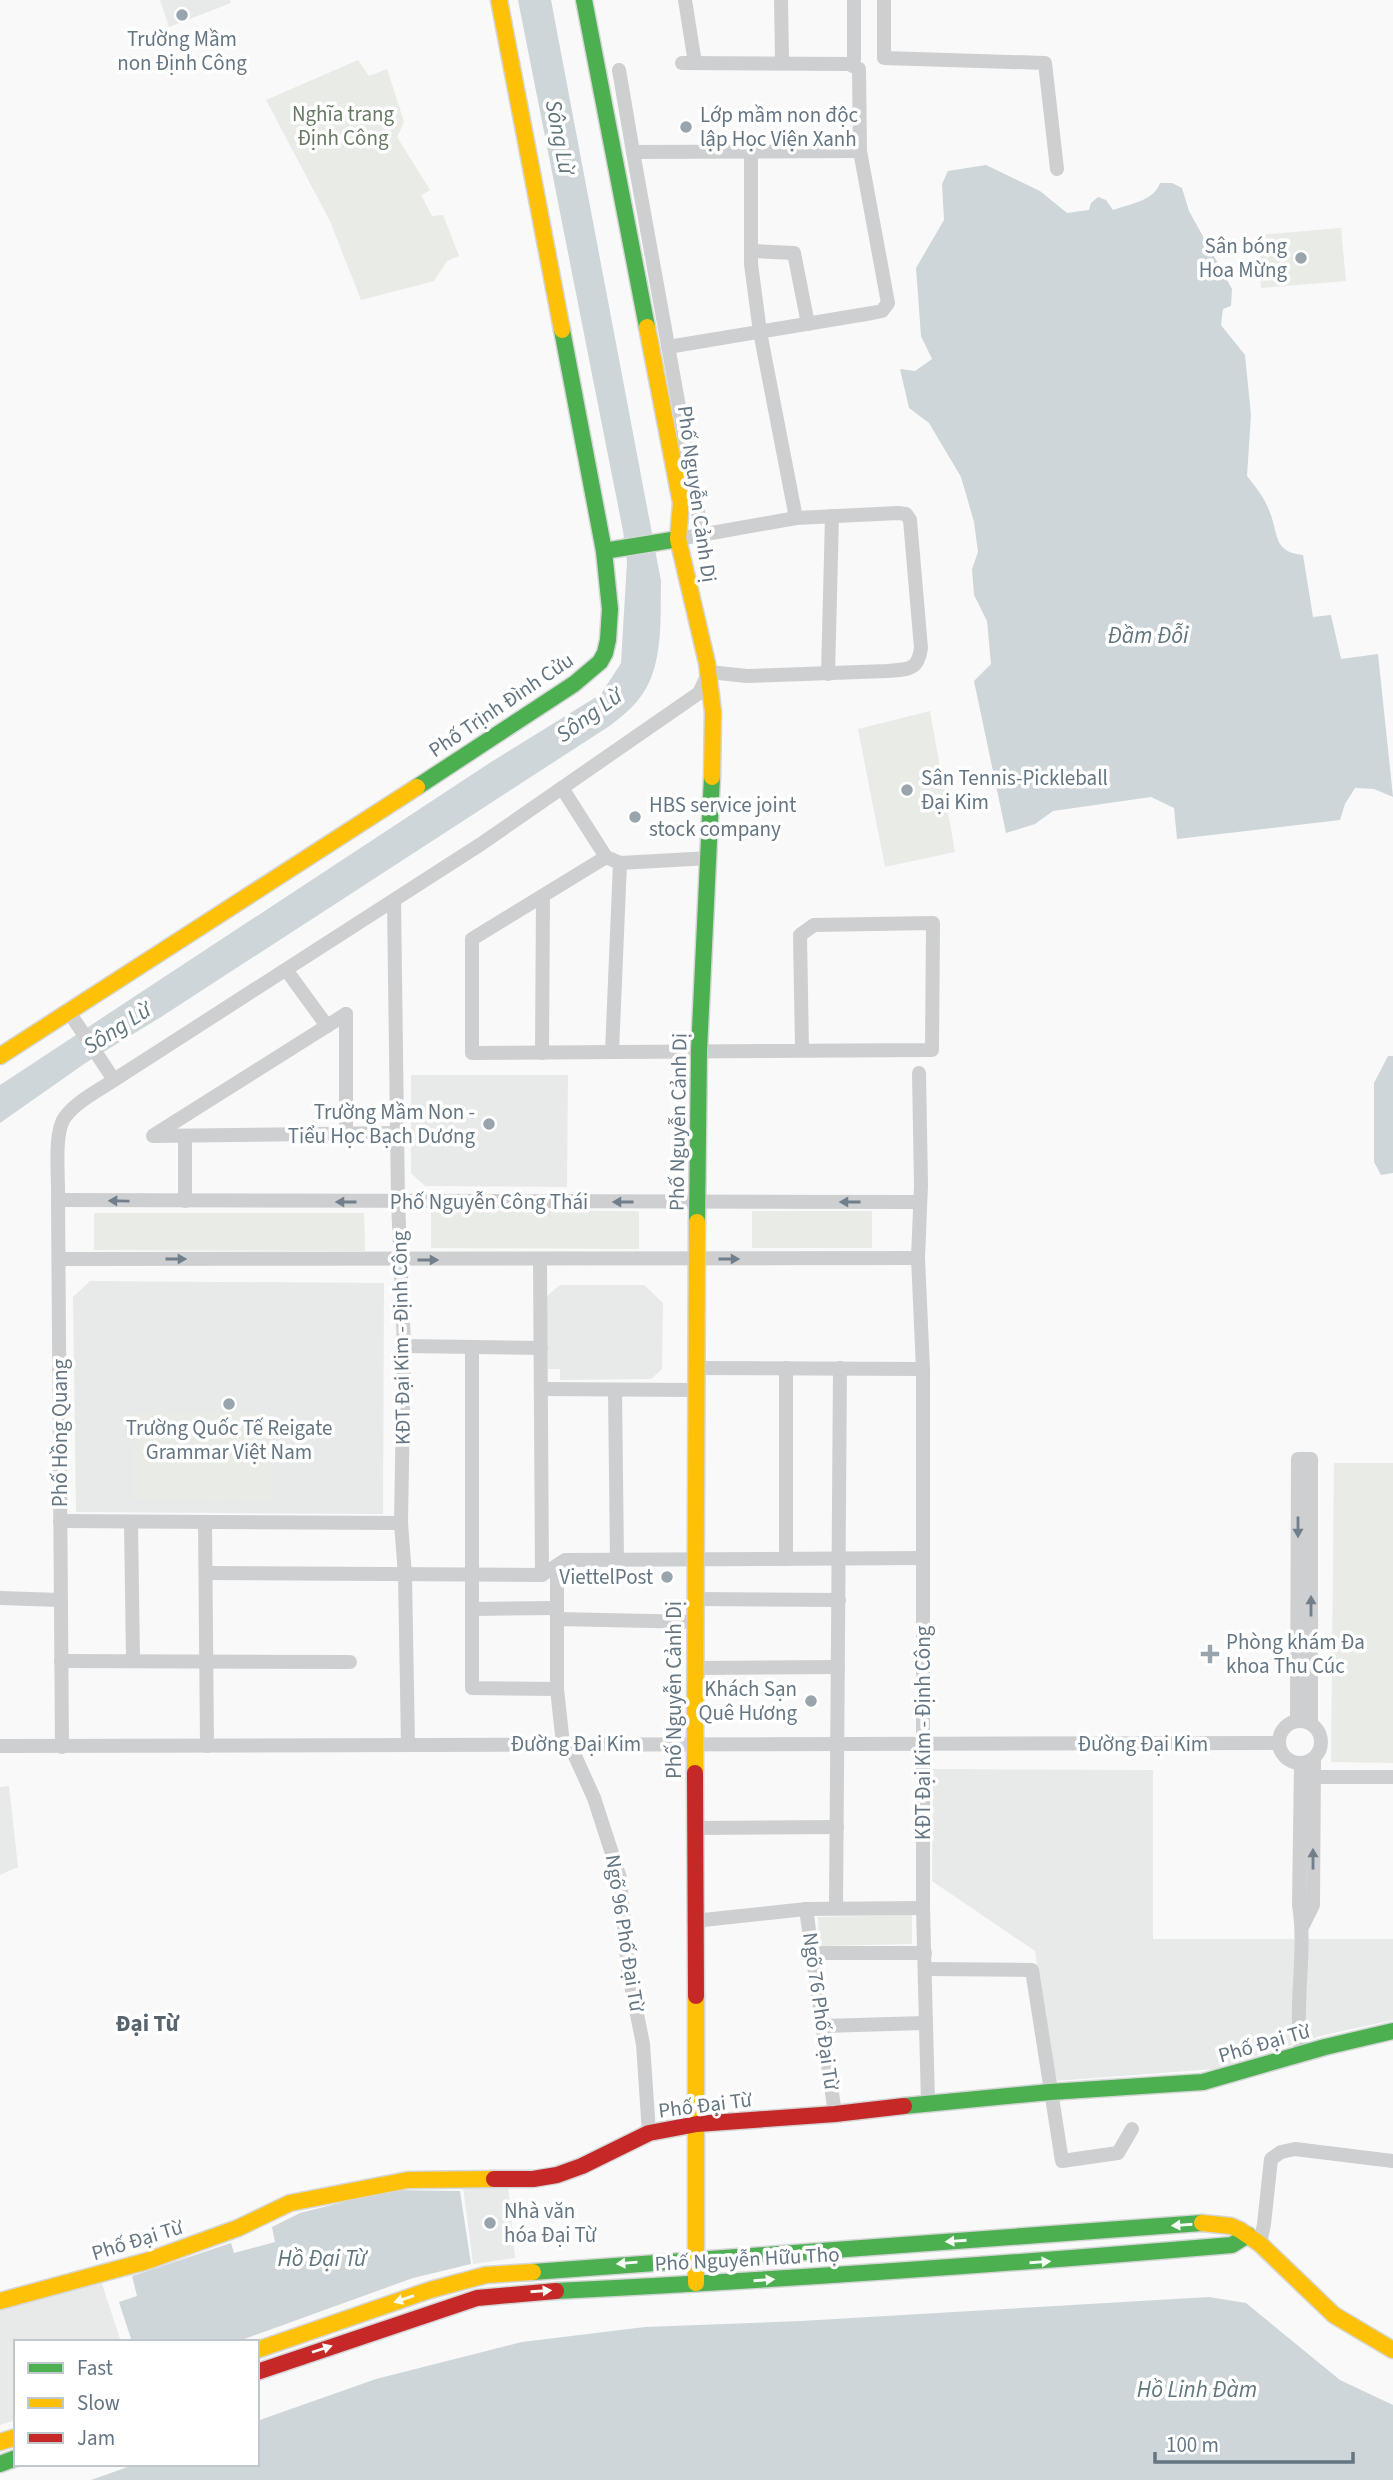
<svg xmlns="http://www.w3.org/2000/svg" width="1393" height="2480" font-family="'Source Sans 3',sans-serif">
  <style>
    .built { fill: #e8e9e9 }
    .green { fill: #e8ebe6 }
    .water { fill: #ced6d9 }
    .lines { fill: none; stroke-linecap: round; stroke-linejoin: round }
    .fast-casing { stroke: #d5d6d7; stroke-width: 19 }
    .slow-casing { stroke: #d5d6d7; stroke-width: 19 }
    .jam-casing { stroke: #d5d6d7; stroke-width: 19 }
    .street { stroke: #cecfd0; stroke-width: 14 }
    .fast { stroke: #4caf50; stroke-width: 16 }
    .slow { stroke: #ffc107; stroke-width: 16 }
    .jam { stroke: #c62828; stroke-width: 16 }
    .oneway { fill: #707f8b }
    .oneway2 { fill: #f6fbf6 }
    .poi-dot { fill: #99a4ac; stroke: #fff; stroke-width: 2.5 }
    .labels { text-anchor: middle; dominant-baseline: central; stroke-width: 7; stroke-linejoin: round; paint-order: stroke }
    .poi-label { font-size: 21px; fill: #657683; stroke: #fff; text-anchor: start }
    .park-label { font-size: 21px; fill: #687a64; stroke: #fff }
    .street-label { font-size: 21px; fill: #657683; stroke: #fff }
    .water-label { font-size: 23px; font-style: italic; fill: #60757c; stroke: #fff }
    .neighbourhood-label { font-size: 23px; font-weight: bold; fill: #57646e; stroke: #fff }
  </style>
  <rect width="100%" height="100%" fill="#f9f9f9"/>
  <g class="built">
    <polygon points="160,0 230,0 231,3 169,27"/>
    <polygon points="411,1075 568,1075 567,1187 425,1186 411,1173"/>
    <polygon points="90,1281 384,1283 383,1514 76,1512 73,1297"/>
    <polygon points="560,1285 644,1285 663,1303 662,1369 651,1379 560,1380 560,1369 548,1369 546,1297"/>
    <polygon points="933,1769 1153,1770 1153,1939 1393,1939 1393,2020 1324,2035 1214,2069 1054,2081 1035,1951 932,1881"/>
    <polygon points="9,1786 18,1867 0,1875 0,1787"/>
    <polygon points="508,2184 515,2258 473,2264 463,2187"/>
    <polygon points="101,2281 121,2342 16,2342 16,2420 0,2425 0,2306"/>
  </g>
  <g class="green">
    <polygon points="358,60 369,76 387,69 404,122 397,137 430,190 421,195 432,216 443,215 459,256 447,261 434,281 361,300 330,221 266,100"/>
    <polygon points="1341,228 1346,281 1261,288 1257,235"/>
    <polygon points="930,711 955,852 885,867 858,729"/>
    <polygon points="431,1210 639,1211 639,1249 431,1248"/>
    <rect x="752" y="1211" width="120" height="37"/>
    <polygon points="94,1213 364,1213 365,1251 94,1250"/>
    <polygon points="134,1412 272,1413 271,1501 133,1499"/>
    <polygon points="1334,1463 1393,1463 1393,1763 1331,1762"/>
    <polygon points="912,1915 912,1944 819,1946 818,1917"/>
  </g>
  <g class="water">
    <path d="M518 0H551L661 581C660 623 665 675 632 707 625 714 618 719 611 725L161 1017 87 1062 0 1123V1085L488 764 601 694 621 663 627 562 623 531Z"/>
    <path d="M986 165 1040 191 1067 213 1089 210 1091 203 1098 197 1106 200 1113 210C1130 204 1154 201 1160 183H1172L1182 188 1189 211 1232 289 1231 306 1223 309 1221 325 1245 355 1251 415 1247 476C1255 486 1264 497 1269 510 1279 533 1272 552 1303 555L1313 617 1331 615 1341 659 1378 654 1393 797 1374 789 1355 788 1345 804 1340 820 1177 839 1174 808 1151 797 1053 811 1035 824 1006 833 974 681 991 664 987 621 974 595 972 569 978 552 974 522 961 477 929 423 909 408 900 369 915 371 932 359 921 336 916 268 944 220 942 184 948 171Z"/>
    <polygon points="1388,1056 1393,1056 1393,1173 1381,1175 1374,1162 1374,1083"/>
    <polygon points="391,2190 460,2191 471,2264 413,2278 236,2342 132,2342 119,2302 137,2296 132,2276 231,2243 234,2253 275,2242 272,2227 300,2213"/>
    <polygon points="1209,2297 1246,2303 1340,2380 1393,2405 1393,2480 91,2480 136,2464 257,2464 257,2421 376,2379 522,2342 645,2327 801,2321"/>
  </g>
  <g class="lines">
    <defs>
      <g id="fast">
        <polyline points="584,0 647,327"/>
        <polyline points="604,551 678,539"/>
        <polyline points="417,787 574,684 600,662 605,653 608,640 610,609 604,551 562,330"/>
        <polyline points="697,1222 699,1051 712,777"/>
        <polyline points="904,2106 1050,2092 1203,2082 1325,2047 1393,2031"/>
        <polyline points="533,2272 1202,2223"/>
        <path d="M556 2291C782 2280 1007 2264 1232 2245L1248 2235"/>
        <polyline points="0,2464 16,2458"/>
      </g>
      <g id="slow">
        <polyline points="499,0 562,330"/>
        <polyline points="647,327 681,503 678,539 707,663 713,712 712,777"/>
        <polyline points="0,1056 417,787"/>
        <polyline points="695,1773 697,1222"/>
        <polyline points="696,1996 696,2283"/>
        <polyline points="1202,2223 1231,2226 1240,2230 1260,2244 1334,2315 1393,2350"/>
        <polyline points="0,2301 147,2261 238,2228 290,2203 408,2180 494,2179"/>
        <polyline points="257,2350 430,2290 486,2275 533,2272"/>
        <polyline points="0,2442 16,2437"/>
      </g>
      <g id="jam">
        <polyline points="695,1773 696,1996"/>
        <polyline points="494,2179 533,2179 557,2175 582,2166 649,2133 697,2124 835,2114 904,2106"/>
        <polyline points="257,2372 477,2298 556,2291"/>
      </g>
    </defs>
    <use href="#fast" class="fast-casing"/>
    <use href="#slow" class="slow-casing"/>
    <use href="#jam" class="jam-casing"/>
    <g class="street">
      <polyline points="685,0 695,63"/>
      <polyline points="781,0 782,58"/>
      <polyline points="854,0 854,59"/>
      <polyline points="884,0 884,58 1045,63 1057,169"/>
      <polyline points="619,70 633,152 860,151"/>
      <polyline points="751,151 751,264 760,332 796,518"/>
      <polyline points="633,152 702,534"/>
      <polyline points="751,251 794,253 808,324"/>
      <polyline points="668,347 872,313 882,311 888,303 860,151 859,69 849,64 682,63"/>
      <polyline points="828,674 832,516"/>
      <polyline points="562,788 606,857 620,863 710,858"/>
      <polyline points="606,857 472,939 472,1053 932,1050 933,923 814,925 800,935 802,1049"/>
      <polyline points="394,901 398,1201 404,1346 401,1523 405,1575 408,1745"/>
      <polyline points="287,971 327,1026"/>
      <polyline points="69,1012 114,1080"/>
      <polyline points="346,1014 346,1134"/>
      <polyline points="612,1052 620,863"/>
      <polyline points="542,1053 543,896"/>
      <polyline points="919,1073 921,1185 918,1258 923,1369 923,1908 928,2103"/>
      <polyline points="154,1135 346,1014"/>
      <polyline points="153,1136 398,1133"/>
      <polyline points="58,1200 919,1202"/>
      <polyline points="185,1201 185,1136"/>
      <polyline points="59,1259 918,1258"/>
      <polyline points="540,1260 542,1575"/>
      <polyline points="404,1346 541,1348"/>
      <polyline points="472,1347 472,1688 557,1689"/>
      <polyline points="695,1368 923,1369"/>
      <polyline points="541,1389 694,1390"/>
      <polyline points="615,1390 617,1560"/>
      <polyline points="60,1521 401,1523"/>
      <polyline points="131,1522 133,1660"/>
      <polyline points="205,1522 207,1746"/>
      <polyline points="786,1559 786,1368"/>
      <polyline points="557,1566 557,1689 563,1744 575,1756 594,1798 620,1878 628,1970 643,2044 649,2133"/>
      <polyline points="206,1573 542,1575 565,1560 922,1558"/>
      <polyline points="0,1598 60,1600"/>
      <polyline points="696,1599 839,1600"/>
      <polyline points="472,1609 556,1608"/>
      <polyline points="557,1619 696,1622"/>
      <polyline points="61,1661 350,1662"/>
      <polyline points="695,1668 838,1667"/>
      <circle cx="1300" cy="1742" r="21"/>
      <polyline points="1297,1721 1298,1459 1311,1459 1311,1724"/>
      <polyline points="0,1746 1279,1743"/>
      <path d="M62 1747 58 1200C59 1179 53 1133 65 1117 77 1101 98 1091 114 1080L481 844 699 693 709 672 747 676 887 671C908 669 918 671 921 648L910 520 906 514 898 513 796 518 678 539"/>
      <path d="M1301 1764 1299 1905C1307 1954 1293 2005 1302 2054"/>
      <polyline points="1314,1777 1393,1777"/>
      <polyline points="694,1828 837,1827"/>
      <polyline points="836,1908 840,1368"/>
      <polyline points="806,1909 835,2114"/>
      <polyline points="694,1921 806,1909 923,1908"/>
      <polyline points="1303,1925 1313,1905 1314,1760"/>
      <polyline points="813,1953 925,1953"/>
      <polyline points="925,1969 1032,1970 1062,2161 1118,2153 1132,2129"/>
      <polyline points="823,2026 925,2023"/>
      <polyline points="1260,2244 1264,2224 1271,2159 1281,2152 1295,2149 1393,2161"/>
    </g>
    <use href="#fast" class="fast"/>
    <use href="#slow" class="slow"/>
    <use href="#jam" class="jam"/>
  </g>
  <defs><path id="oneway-solid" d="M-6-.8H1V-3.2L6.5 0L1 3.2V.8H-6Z" transform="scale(1.75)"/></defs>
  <g class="oneway">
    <use href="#oneway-solid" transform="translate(119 1201) rotate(-179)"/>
    <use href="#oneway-solid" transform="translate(346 1202) rotate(-180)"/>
    <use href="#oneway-solid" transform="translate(623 1202) rotate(-180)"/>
    <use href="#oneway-solid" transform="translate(850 1202) rotate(-180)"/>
    <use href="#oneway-solid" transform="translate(176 1259)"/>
    <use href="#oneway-solid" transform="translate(729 1259)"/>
    <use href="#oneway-solid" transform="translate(428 1260)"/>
    <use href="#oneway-solid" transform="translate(1298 1527) rotate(90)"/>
    <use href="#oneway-solid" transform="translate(1311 1606) rotate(-90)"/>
    <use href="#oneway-solid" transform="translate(1313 1859) rotate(-90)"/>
  </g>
  <g class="oneway2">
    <use href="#oneway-solid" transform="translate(1182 2225) rotate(176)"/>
    <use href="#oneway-solid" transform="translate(956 2241) rotate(176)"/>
    <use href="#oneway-solid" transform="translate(1040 2262) rotate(-4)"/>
    <use href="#oneway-solid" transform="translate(627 2263) rotate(175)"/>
    <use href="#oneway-solid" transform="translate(764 2280) rotate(-4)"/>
    <use href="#oneway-solid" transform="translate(541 2291) rotate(-4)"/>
    <use href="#oneway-solid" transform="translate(404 2299) rotate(161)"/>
    <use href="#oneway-solid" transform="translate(322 2349) rotate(-18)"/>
  </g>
  <g class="poi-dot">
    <circle cx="182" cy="15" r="7"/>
    <circle cx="686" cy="127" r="7"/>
    <circle cx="1301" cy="258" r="7"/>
    <circle cx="907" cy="790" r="7"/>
    <circle cx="635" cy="817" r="7"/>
    <circle cx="489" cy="1124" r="7"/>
    <circle cx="229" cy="1404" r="7"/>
    <circle cx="667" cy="1577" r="7"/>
    <path d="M1206.5 1643.5h7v7h7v7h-7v7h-7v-7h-7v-7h7z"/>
    <circle cx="811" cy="1701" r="7"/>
    <circle cx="490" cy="2223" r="7"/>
  </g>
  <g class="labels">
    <g class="poi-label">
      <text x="182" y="39" text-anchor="middle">Trường Mầm<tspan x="182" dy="24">non Định Công</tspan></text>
      <text x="700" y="115">Lớp mầm non độc<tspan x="700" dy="24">lập Học Viện Xanh</tspan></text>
      <text x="1287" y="246" text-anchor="end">Sân bóng<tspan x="1287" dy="24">Hoa Mừng</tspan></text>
      <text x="921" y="778">Sân Tennis-Pickleball<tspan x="921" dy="24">Đại Kim</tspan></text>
      <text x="649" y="805">HBS service joint<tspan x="649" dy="24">stock company</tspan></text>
      <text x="475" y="1112" text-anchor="end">Trường Mầm Non -<tspan x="475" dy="24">Tiểu Học Bạch Dương</tspan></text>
      <text x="229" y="1428" text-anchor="middle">Trường Quốc Tế Reigate<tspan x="229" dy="24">Grammar Việt Nam</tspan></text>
      <text x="653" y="1577" text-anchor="end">ViettelPost</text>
      <text x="1226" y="1642">Phòng khám Đa<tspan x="1226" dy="24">khoa Thu Cúc</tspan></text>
      <text x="797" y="1689" text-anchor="end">Khách Sạn<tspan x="797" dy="24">Quê Hương</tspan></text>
      <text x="504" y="2211">Nhà văn<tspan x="504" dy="24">hóa Đại Từ</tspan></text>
    </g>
    <g class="park-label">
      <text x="343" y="114">Nghĩa trang<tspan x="343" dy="24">Định Công</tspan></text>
    </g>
    <g class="street-label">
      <text transform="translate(697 494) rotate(82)">Phố Nguyễn Cảnh Dị</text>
      <text transform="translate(501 705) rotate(-34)">Phố Trịnh Đình Cửu</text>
      <text transform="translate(678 1122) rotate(-89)">Phố Nguyễn Cảnh Dị</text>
      <text x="489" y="1202">Phố Nguyễn Công Thái</text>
      <text transform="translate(401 1338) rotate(-91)">KĐT Đại Kim - Định Công</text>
      <text transform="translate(60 1433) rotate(-90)">Phố Hồng Quang</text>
      <text transform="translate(674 1690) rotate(-90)">Phố Nguyễn Cảnh Dị</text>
      <text transform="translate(923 1733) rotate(-90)">KĐT Đại Kim - Định Công</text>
      <text x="576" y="1744">Đường Đại Kim</text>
      <text x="1143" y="1744">Đường Đại Kim</text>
      <text transform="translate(625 1933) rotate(81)">Ngõ 96 Phố Đại Từ</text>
      <text transform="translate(821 2011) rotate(82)">Ngõ 76 Phố Đại Từ</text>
      <text transform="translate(1264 2043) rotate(-16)">Phố Đại Từ</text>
      <text transform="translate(705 2105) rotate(-7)">Phố Đại Từ</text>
      <text transform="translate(137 2240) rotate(-17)">Phố Đại Từ</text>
      <text transform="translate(747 2259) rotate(-3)">Phố Nguyễn Hữu Thọ</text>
    </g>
    <g class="water-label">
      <text transform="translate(560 137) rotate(79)">Sông Lừ</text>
      <text x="1148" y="635">Đầm Đỗi</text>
      <text transform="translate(589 715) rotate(-36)">Sông Lừ</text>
      <text transform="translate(117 1028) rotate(-33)">Sông Lừ</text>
      <text x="322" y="2258">Hồ Đại Từ</text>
      <text x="1197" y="2389">Hồ Linh Đàm</text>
    </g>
    <g class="neighbourhood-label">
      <text x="147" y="2023">Đại Từ</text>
    </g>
  </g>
  <rect x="14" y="2340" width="245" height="126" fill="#ffffff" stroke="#c1c8cd" stroke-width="2"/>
  <rect x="28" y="2363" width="35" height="10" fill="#4caf50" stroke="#c1c8cd" stroke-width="2"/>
  <text x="77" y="2375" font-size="21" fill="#657683">Fast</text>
  <rect x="28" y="2398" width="35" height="10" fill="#ffc107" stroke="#c1c8cd" stroke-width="2"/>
  <text x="77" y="2410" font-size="21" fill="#657683">Slow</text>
  <rect x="28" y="2433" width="35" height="10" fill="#c62828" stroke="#c1c8cd" stroke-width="2"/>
  <text x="77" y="2445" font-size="21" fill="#657683">Jam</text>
  <path d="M1155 2452v10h198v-10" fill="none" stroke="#657683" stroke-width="3.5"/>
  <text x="1166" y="2452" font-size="21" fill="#657683" stroke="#ffffff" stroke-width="5" paint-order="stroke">100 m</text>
</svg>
